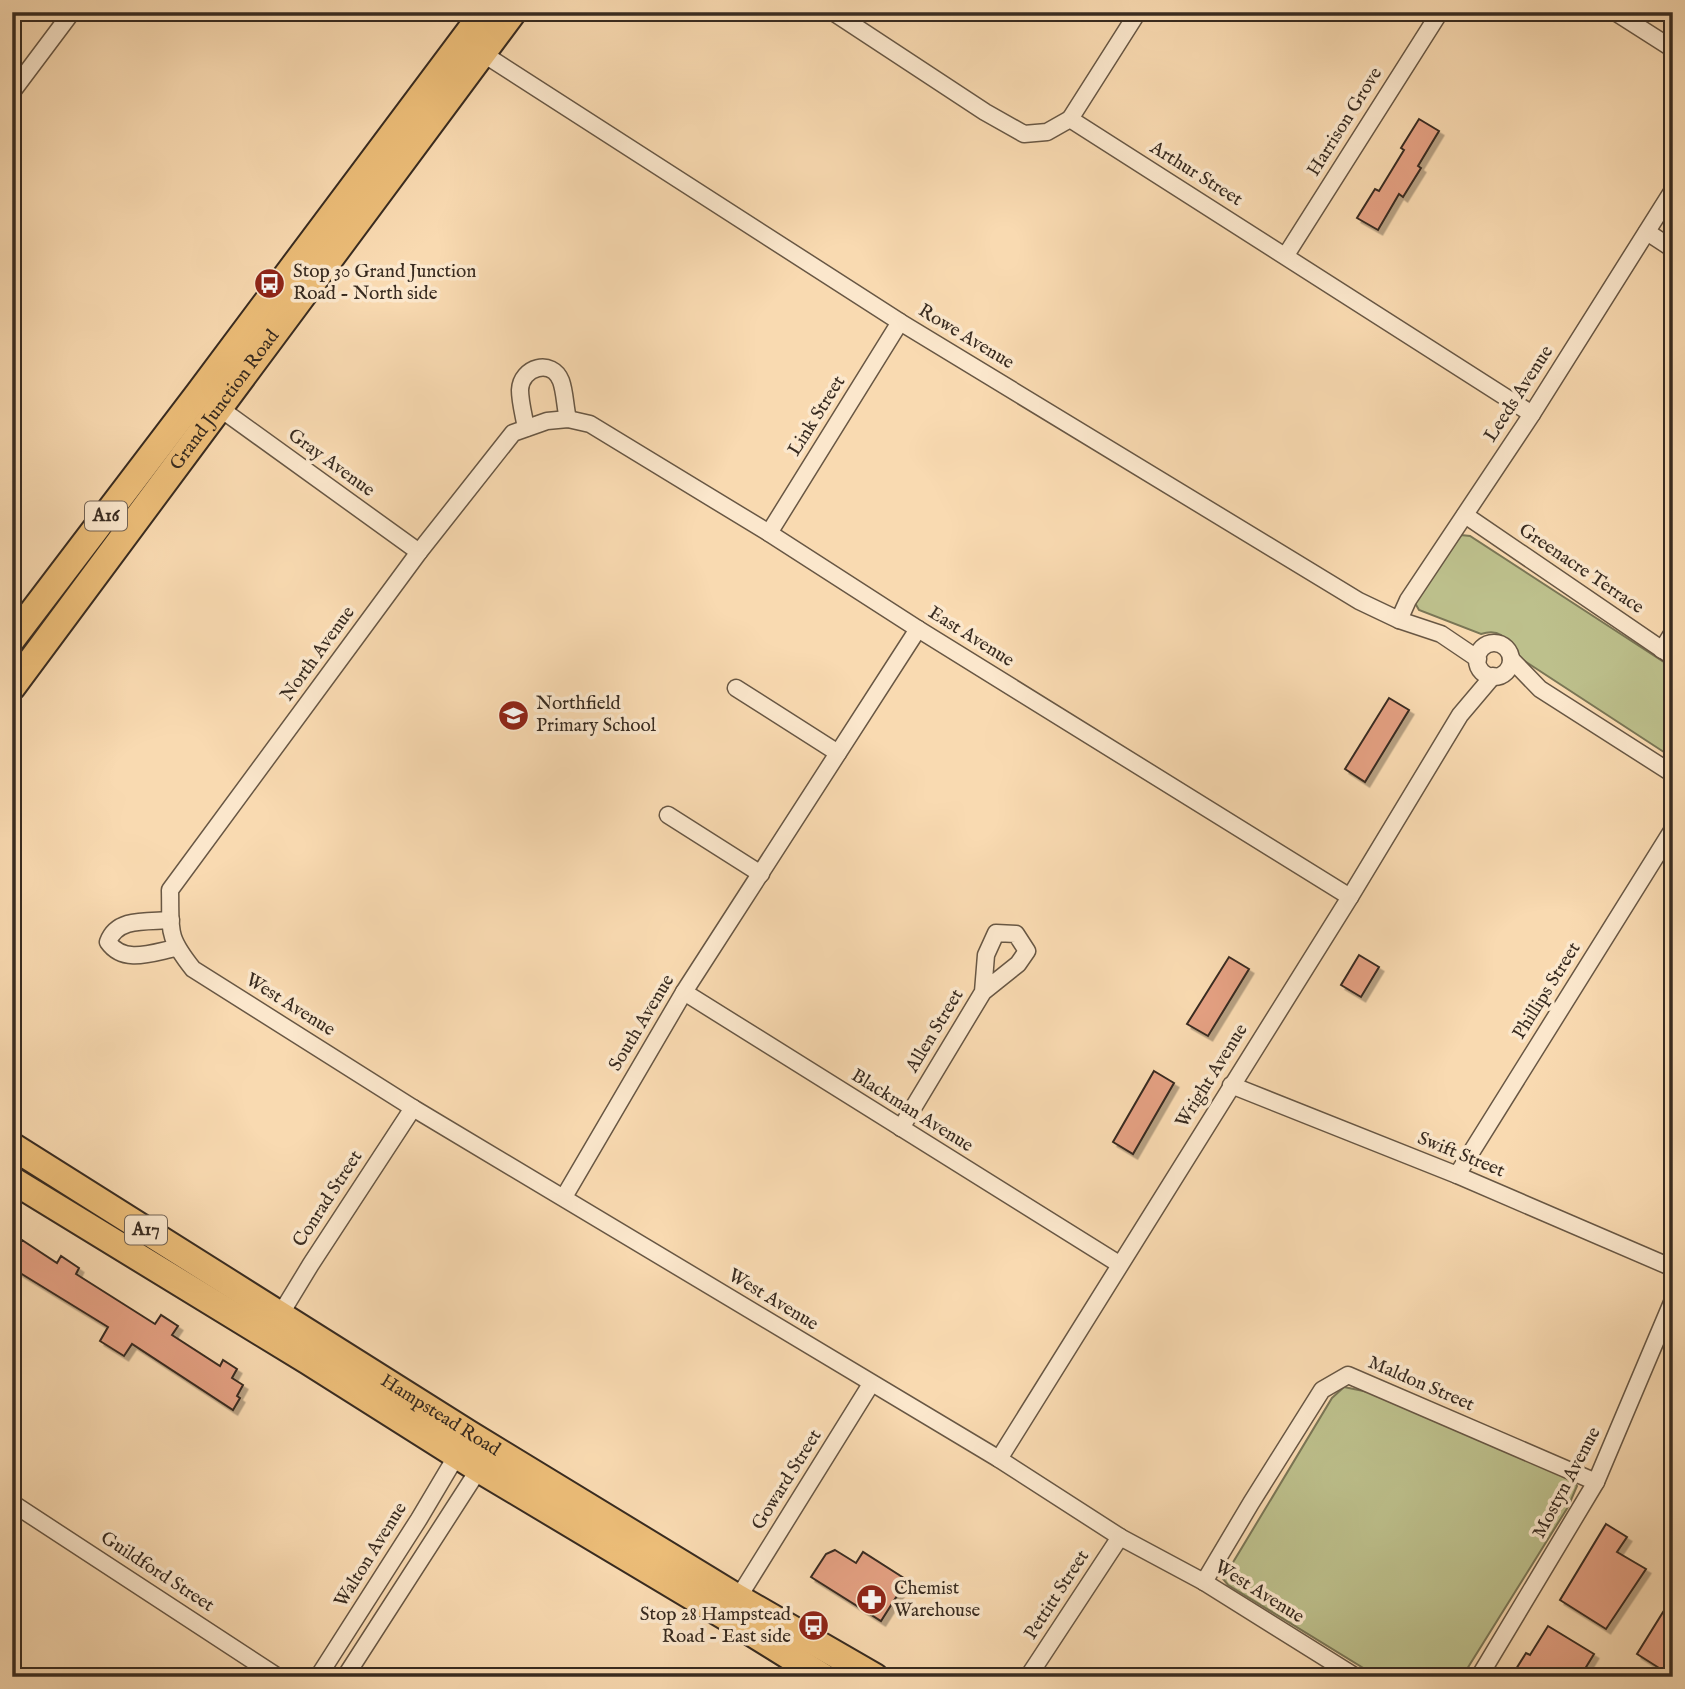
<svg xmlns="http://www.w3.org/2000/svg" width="1685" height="1689" font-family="'IM FELL English',serif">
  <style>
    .green { fill: #bdc08c; stroke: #7a7656; stroke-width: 2 }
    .building { fill: #e5a183; stroke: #382b20; stroke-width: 2; filter: url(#shadow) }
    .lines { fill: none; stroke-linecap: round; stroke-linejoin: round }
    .minor-casing { stroke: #685744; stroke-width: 19 }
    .trunk-casing { stroke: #382b20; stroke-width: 30 }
    .minor { stroke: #fbe7cc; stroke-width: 16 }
    .trunk { stroke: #ecbd78; stroke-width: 26 }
    .labels { text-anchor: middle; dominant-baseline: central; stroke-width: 7; stroke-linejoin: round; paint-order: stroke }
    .shield { fill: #fbe7cc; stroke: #726354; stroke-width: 2 }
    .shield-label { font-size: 18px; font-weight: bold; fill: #382b20 }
    .street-label { font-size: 19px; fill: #382b20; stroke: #fbe7cc }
    .poi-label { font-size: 19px; fill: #382b20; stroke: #fbe7cc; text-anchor: start }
  </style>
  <defs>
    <filter id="shadow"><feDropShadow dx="4.5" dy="4.5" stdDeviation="0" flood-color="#0004"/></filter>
  </defs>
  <rect width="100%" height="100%" fill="#f9dab1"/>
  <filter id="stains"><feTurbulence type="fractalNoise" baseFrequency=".00286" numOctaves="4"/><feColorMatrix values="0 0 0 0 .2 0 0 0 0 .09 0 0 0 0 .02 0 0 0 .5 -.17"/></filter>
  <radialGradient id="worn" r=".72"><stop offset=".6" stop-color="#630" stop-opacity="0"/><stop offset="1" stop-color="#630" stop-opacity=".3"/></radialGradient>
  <g class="green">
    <path d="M1461 535 1470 536 1673 668V758L1520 658C1508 643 1504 627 1481 634L1419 610 1415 603Z"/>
    <polygon points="1344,1387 1378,1394 1572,1477 1577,1486 1568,1507 1462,1677 1378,1677 1228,1585 1223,1579 1332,1398"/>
  </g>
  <g class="building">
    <polygon points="1419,119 1439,131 1418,166 1421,168 1403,197 1399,194 1378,230 1357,218 1375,189 1379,191 1404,150 1401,148"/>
    <polygon points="1389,698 1409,710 1365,782 1345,769"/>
    <polygon points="1359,955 1379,967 1361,997 1341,985"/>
    <polygon points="1229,957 1249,969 1208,1036 1187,1024"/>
    <polygon points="1154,1071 1174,1083 1133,1154 1113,1142"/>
    <polygon points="22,1240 57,1263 61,1256 79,1268 76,1274 155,1324 161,1315 178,1326 172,1335 220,1366 223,1360 237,1369 232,1378 243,1385 237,1396 240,1398 233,1410 132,1344 124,1356 100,1341 108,1327 12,1268 12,1255"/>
    <polygon points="1606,1524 1627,1537 1617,1552 1646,1569 1606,1629 1560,1600"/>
    <polygon points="835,1550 856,1563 863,1552 907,1580 881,1621 811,1577 826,1554"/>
    <polygon points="1673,1596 1673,1664 1667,1673 1637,1654"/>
    <polygon points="1548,1626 1594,1654 1580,1677 1511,1677 1526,1653 1530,1655"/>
  </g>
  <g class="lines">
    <defs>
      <g id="minor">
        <polyline points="833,12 985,112 1024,134 1047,132 1070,119 1532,414"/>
        <polyline points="1615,12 1673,49"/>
        <polyline points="482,53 900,322 1359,601 1399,620 1441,634 1478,659"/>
        <polyline points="12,92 72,12"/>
        <polyline points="1070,119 1138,12"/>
        <polyline points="1647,232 1673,249"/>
        <polyline points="1286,255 1440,12"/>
        <polyline points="218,407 419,552"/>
        <path d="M526 428C524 416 520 402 520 390 521 367 552 358 561 381 565 392 565 407 568 419"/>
        <polyline points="1465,515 1673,657"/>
        <polyline points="769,533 900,322"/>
        <polyline points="1399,620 1408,600 1532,414 1673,190"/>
        <circle cx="1494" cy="660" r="17"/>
        <polyline points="1662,650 1673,632"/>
        <polyline points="1511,659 1540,689 1673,774"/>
        <polyline points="736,688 838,753"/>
        <polyline points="668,815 761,874"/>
        <path d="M1350 897 918 629 769 533 590 424 568 419 547 421 513 433 419 552 170 890C171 931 166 935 193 969L413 1108 999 1459 1120 1537 1204 1582 1356 1677"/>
        <path d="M171 920C148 922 117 917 108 942 124 965 154 952 176 948"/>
        <polyline points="684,992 1119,1264"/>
        <polyline points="1231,1085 1457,1175 1673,1268"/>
        <polyline points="901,1128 983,992 1018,964 1027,951 1016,934 996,933 986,955 983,992"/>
        <polyline points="1457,1175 1673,829"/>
        <polyline points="564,1197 684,992 918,629"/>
        <polyline points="280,1315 311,1264 413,1108"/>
        <polyline points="999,1459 1350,897 1460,715 1493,676"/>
        <polyline points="12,1503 278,1677"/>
        <polyline points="1204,1582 1251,1503 1322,1390 1348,1375 1596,1482"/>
        <polyline points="738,1598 871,1384"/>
        <polyline points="318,1677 419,1519 457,1455"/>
        <polyline points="345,1677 479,1469"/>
        <polyline points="1028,1677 1120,1537"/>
        <polyline points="1479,1677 1596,1482 1673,1300"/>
      </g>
      <g id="trunk">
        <polyline points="12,639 199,393 484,12"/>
        <path id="s1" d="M12 687 513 12"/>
        <path id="s2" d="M12 1146 469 1434 738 1598 875 1677"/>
        <polyline points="12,1180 308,1361 479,1469 725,1616 823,1677"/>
      </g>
    </defs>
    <use href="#minor" class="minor-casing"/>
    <use href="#trunk" class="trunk-casing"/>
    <use href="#minor" class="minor"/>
    <use href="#trunk" class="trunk"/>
  </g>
  <defs>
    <symbol id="bus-disc" viewBox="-11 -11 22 22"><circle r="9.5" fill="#8f2418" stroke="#fbe7cc"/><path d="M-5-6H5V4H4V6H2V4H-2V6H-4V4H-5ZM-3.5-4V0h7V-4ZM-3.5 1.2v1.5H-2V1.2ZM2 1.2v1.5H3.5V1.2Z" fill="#fff"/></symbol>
    <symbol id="school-disc" viewBox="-11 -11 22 22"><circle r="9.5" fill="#8f2418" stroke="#fbe7cc"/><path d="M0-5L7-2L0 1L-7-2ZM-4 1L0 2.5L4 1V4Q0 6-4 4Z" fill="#fff"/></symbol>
    <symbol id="pharmacy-disc" viewBox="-11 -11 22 22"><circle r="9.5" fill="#8f2418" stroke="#fbe7cc"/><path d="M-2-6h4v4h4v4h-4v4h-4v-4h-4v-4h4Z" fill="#fff"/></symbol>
  </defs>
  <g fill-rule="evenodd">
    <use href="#bus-disc" x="252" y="266" width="35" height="35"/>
    <use href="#school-disc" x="496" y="698" width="35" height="35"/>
    <use href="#pharmacy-disc" x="854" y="1582" width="35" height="35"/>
    <use href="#bus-disc" x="796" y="1608" width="35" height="35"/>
  </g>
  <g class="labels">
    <g class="shield">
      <rect x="85" y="501.5" width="42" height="29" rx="5"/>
      <rect x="125" y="1215.5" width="42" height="29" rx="5"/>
    </g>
    <g class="shield-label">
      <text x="106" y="516">A16</text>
      <text x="146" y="1230">A17</text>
    </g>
    <g class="street-label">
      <text transform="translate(1345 122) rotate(-58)">Harrison Grove</text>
      <text transform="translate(1196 174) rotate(32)">Arthur Street</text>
      <text transform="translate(966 337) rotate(31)">Rowe Avenue</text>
      <text transform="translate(1519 394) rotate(-57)">Leeds Avenue</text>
      <text stroke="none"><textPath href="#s1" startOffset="357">Grand Junction Road</textPath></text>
      <text transform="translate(817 416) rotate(-58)">Link Street</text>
      <text transform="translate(331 463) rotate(36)">Gray Avenue</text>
      <text transform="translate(1581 569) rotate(34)">Greenacre Terrace</text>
      <text transform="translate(971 637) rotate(32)">East Avenue</text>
      <text transform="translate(318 654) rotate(-54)">North Avenue</text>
      <text transform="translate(1547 991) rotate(-58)">Phillips Street</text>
      <text transform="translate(290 1005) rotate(32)">West Avenue</text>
      <text transform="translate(642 1023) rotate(-59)">South Avenue</text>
      <text transform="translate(935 1031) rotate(-59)">Allen Street</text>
      <text transform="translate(1212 1076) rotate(-58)">Wright Avenue</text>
      <text transform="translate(912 1111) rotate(32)">Blackman Avenue</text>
      <text transform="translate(1461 1155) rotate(22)">Swift Street</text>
      <text transform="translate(328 1199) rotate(-57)">Conrad Street</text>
      <text transform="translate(773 1300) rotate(31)">West Avenue</text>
      <text transform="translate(1421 1384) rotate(23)">Maldon Street</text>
      <text stroke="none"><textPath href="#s2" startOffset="506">Hampstead Road</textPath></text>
      <text transform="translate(787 1480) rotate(-58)">Goward Street</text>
      <text transform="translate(1567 1483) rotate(-62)">Mostyn Avenue</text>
      <text transform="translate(371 1555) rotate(-58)">Walton Avenue</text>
      <text transform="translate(157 1572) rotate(33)">Guildford Street</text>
      <text transform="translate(1259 1592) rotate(32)">West Avenue</text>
      <text transform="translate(1057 1595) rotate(-57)">Pettitt Street</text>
    </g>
    <g class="poi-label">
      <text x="293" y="272">Stop 30 Grand Junction<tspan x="293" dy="22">Road - North side</tspan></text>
      <text x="536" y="704">Northfield<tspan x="536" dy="22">Primary School</tspan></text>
      <text x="894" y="1589">Chemist<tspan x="894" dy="22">Warehouse</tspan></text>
      <text x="791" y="1615" text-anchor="end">Stop 28 Hampstead<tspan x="791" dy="22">Road - East side</tspan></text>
    </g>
  </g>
  <rect width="1685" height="1689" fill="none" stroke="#f9dab1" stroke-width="42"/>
  <rect x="14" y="14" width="1657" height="1661" fill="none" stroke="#382b20" stroke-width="3.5"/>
  <rect x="21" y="21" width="1643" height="1647" fill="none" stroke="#382b20" stroke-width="2"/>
  <rect width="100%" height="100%" filter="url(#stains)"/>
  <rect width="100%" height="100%" fill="url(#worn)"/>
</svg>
